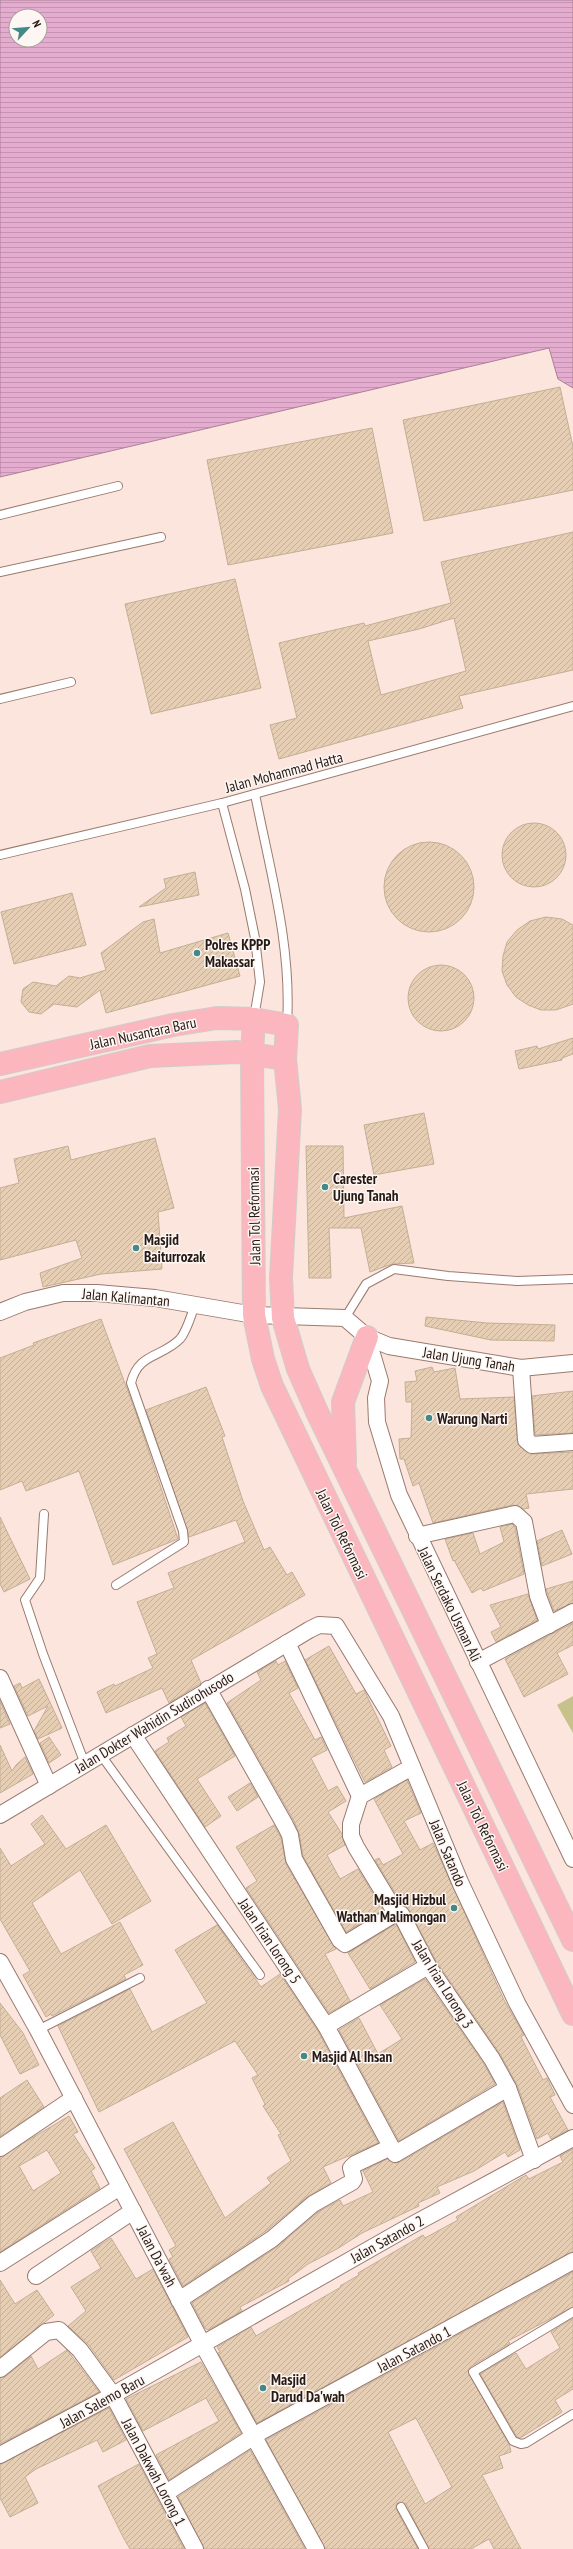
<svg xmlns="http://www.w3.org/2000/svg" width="573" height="2549" font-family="'PT Sans Narrow',sans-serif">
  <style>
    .grass { fill: #c7c18b }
    .water { fill: url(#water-rules); stroke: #ab8097; fill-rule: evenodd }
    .building { fill: url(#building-hatch); stroke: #c4ae94; fill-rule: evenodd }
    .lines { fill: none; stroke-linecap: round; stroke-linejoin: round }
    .lane-casing { stroke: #9a7a6f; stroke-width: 10 }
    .street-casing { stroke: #9a7a6f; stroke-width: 18 }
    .highway-casing { stroke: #cfcdcc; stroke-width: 24 }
    .lane { stroke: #fff; stroke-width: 8 }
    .street { stroke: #fff; stroke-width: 16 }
    .highway { stroke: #fcb6be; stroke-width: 22 }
    .poi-dot { fill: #428987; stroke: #fdf6f3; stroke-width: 1.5 }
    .labels { text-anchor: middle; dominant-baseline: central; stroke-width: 3; stroke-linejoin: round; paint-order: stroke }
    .street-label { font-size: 15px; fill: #261a15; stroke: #fdf6f3 }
    .poi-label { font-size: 15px; font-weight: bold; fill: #261a15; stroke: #fdf6f3; text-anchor: start }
  </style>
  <defs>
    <pattern id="water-rules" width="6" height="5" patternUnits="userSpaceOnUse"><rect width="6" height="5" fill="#e4accf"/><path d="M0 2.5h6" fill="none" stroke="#c393b1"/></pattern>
    <pattern id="building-hatch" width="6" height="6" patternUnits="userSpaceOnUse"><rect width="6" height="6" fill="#e5ceb4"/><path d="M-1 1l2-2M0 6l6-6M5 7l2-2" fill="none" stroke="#c4b09a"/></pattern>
  </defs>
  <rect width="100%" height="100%" fill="#fbe5dd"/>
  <polygon class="grass" points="573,1696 573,1733 557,1705"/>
  <path class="water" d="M0 0H573V388L558 379 549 348 0 477ZM16 16H40V40H16Z"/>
  <g class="building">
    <polygon points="560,387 573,447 573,490 424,521 403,420"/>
    <polygon points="372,428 393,533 228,565 207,460"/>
    <path d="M573 532V670L459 696 463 708 279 759 270 725 297 718 279 643 364 623 365 626 451 603 441 562ZM454 618 466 671 381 695 368 641 419 629Z"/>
    <polygon points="235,579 261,688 151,714 125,604"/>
    <circle cx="534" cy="855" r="32"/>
    <circle cx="429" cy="887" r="45"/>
    <polygon points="195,872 199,895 139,907 166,888 164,879"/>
    <polygon points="72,893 86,945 14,964 1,912"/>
    <polygon points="546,917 562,919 573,925 573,1004 556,1010 541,1010 528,1005 516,997 507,985 502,971 503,956 507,942 517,930 530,921"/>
    <polygon points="154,919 160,953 228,933 240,976 106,1013 100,990 77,1007 54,1004 41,1014 29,1012 21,1002 23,989 33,982 56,986 69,976 80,978 106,970 101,953 143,922"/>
    <circle cx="441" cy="998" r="33"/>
    <polygon points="573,1038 573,1054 562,1058 562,1060 519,1069 515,1051 537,1046 538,1049"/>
    <polygon points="424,1113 434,1164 374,1175 364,1125"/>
    <polygon points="155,1138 174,1208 158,1212 162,1269 101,1274 43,1287 40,1273 82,1258 76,1240 0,1260 0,1188 19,1183 14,1159 68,1146 71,1160"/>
    <polygon points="306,1146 343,1146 344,1218 402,1206 414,1263 392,1264 370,1272 361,1228 329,1228 331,1278 309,1278"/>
    <polygon points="426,1317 487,1323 555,1325 554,1341 491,1340 425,1326"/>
    <polygon points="101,1319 136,1413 178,1539 113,1565 79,1471 26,1491 22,1481 0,1490 0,1358 34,1345 33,1343"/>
    <polygon points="432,1367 434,1372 455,1368 460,1399 514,1397 518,1445 532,1454 573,1452 573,1489 526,1494 529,1508 524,1509 513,1505 433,1523 419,1483 413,1486 404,1459 400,1459 399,1439 411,1438 412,1402 406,1402 405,1382 417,1381 415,1371"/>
    <polygon points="206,1387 225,1436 222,1437 243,1501 264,1550 270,1547 287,1575 292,1572 305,1595 191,1660 201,1683 169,1703 162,1688 106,1713 97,1692 114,1684 115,1686 153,1668 148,1658 157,1654 137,1602 174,1588 168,1573 245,1542 236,1520 189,1537 146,1410"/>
    <polygon points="573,1391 573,1433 535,1435 532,1396"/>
    <polygon points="0,1517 30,1579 4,1592 0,1584"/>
    <polygon points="512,1524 515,1527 524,1574 483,1591 481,1588 472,1593 454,1560 453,1561 445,1539 473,1533 480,1554 504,1542 500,1527"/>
    <polygon points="562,1530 572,1554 542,1566 537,1541"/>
    <polygon points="573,1581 573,1603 554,1611 546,1589"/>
    <polygon points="528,1594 537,1620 496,1642 491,1632 501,1627 490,1605"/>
    <polygon points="573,1623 573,1645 557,1653 568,1674 524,1697 505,1659"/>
    <polygon points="329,1646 356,1694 364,1690 391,1746 384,1750 392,1767 365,1782 305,1660"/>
    <polygon points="276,1661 278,1665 285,1661 298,1688 289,1693 315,1740 321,1737 327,1750 311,1758 328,1791 337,1786 346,1801 328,1812 342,1834 345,1845 327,1855 340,1879 358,1869 383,1910 346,1932 303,1856 299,1833 294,1821 227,1703 261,1680 257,1672"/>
    <polygon points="39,1679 62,1728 38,1739 34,1731 48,1706 28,1716 14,1686 20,1683 22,1688"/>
    <polygon points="0,1701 10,1724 0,1728"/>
    <polygon points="205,1703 235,1756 197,1779 221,1816 205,1827 155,1751 169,1742 167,1738 186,1726 181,1717"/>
    <polygon points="49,1737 61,1755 49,1763 40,1743"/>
    <polygon points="0,1745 12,1771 16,1765 25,1757 33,1774 0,1793"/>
    <polygon points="407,1780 421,1813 404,1821 420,1850 433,1843 504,2000 524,2035 521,2037 543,2080 547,2078 555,2095 550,2097 568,2130 551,2139 548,2133 537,2139 517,2085 500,2054 436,1961 409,1910 402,1904 375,1860 379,1858 383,1865 403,1854 374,1799"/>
    <polygon points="250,1783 258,1797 237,1811 228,1797"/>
    <polygon points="42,1815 66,1849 106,1825 151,1901 112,1924 80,1870 32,1903 61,1954 120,1922 143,1965 124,1975 126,1979 52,2016 51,2014 46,2017 23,1975 30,1971 0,1919 0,1848 11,1866 45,1844 31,1824"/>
    <polygon points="274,1825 281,1838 286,1864 336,1949 325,1954 350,2001 329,2013 246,1888 257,1881 236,1847"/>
    <polygon points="396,1924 415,1962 370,1989 348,1953"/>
    <polygon points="217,1925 261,1987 280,1974 318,2031 378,2143 323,2167 331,2183 307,2197 266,2231 183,2286 169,2259 173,2257 169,2250 176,2246 124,2149 173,2122 225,2218 271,2183 267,2178 291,2161 278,2135 281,2134 263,2106 265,2104 252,2078 258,2075 235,2041 99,2112 58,2026 130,1989 152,2032 207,2003 175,1950"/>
    <polygon points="425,1979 484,2064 495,2084 399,2141 339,2030 359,2018 378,2054 402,2039 380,2005"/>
    <polygon points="0,2003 23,2033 39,2065 20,2074 0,2035"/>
    <polygon points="27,2080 44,2107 0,2137 0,2098"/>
    <polygon points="503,2102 520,2150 508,2157 505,2152 474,2171 437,2187 440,2193 418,2203 419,2206 362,2233 337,2249 308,2264 288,2279 289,2281 240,2307 242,2311 208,2330 205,2328 192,2303 277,2247 318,2212 340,2200 343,2206 373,2192 363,2171 387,2159 395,2163 400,2162"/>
    <path d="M69 2116 78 2132 73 2134 95 2168 91 2171 100 2188 0 2252V2157ZM47 2150 61 2173 33 2191 19 2166Z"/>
    <polygon points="573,2149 573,2252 257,2423 218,2353 220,2352 217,2347 251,2327 256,2336 341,2287 340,2286 359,2275 358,2273 423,2235 425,2238 458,2220 456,2217 526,2175 529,2179 563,2162 560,2156"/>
    <polygon points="111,2238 136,2279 153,2269 188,2337 114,2380 88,2344 68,2326 86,2311 71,2287 101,2268 91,2251"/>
    <path d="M573 2272V2307L508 2341 510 2343 470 2367 468 2372 509 2444 511 2452 499 2456 503 2468 482 2475 521 2549H494L489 2539 471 2549H429L406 2504 401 2502 396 2504V2509L418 2549H325L266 2440ZM416 2418 452 2487 425 2504 388 2432Z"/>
    <polygon points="0,2280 15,2304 37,2290 54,2315 0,2357"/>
    <polygon points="573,2318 573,2389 555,2400 562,2412 520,2438 517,2437 480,2374 516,2353 526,2369 560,2348 551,2332"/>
    <polygon points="67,2350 99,2392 0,2444 0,2378 6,2376 31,2356 38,2369"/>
    <polygon points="201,2362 241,2433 169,2480 156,2455 219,2421 206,2398 143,2431 126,2399"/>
    <polygon points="109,2408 126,2440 103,2452 97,2440 36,2469 25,2477 38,2503 10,2517 0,2498 0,2464"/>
    <polygon points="250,2450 305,2549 204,2549 178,2497"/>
    <polygon points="139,2464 184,2549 130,2549 123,2537 98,2486"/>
  </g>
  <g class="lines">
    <defs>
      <g id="lane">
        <polyline points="0,515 118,486"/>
        <polyline points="0,572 161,537"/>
        <polyline points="0,699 71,682"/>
        <path d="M255 794C270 871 292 946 287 1024"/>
        <polyline points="222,803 245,889 255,938 260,982 254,1018"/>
        <polyline points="0,855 222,803 573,706"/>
        <polyline points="345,1318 366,1284 394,1269 448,1276 517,1281 573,1279"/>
        <polyline points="44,1514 40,1578 25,1600 43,1654 85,1764"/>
        <path d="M116 1585 184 1542 183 1531 131 1383C138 1353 161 1358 180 1339 187 1331 191 1315 195 1305"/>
        <polyline points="101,1755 260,1975"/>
        <polyline points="38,2030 140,1978"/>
        <polyline points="573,2312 473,2372 513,2441 521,2444 526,2443 573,2414"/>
        <polyline points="401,2507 424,2549"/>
      </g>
      <g id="street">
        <polyline points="0,1312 25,1302 63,1293 97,1293 155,1298 254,1315 345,1318 367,1337 389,1346 521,1368 573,1363"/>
        <polyline points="367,1337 380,1381 376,1398 377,1422 399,1495 573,1859"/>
        <polyline points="521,1368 526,1440 532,1445 573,1442"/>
        <polyline points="417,1536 515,1514 524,1522 538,1596 549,1625"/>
        <polyline points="287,1643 360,1796"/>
        <polyline points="478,1662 573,1612"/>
        <polyline points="0,1678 49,1786"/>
        <polyline points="208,1689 285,1825 290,1835 294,1859 340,1940 345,1944 396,1913 401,1914 428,1966 492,2059 508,2088 534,2160"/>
        <polyline points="133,1735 326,2026 395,2154 508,2088"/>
        <polyline points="0,1815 309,1630 319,1625 336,1626 391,1716 460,1882 517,2003 573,2105"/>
        <polyline points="396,1913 356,1847 351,1836 351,1824 360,1796 412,1767"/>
        <polyline points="0,1962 38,2030 203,2345 316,2549"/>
        <polyline points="326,2026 428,1966"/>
        <polyline points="0,2148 74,2098"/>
        <polyline points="0,2263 120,2187"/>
        <polyline points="36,2276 133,2211"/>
        <polyline points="179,2300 272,2239 313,2204 352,2182 354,2179 351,2168 355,2164 391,2147"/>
        <polyline points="0,2369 46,2332 59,2330 80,2350 113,2395 195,2549"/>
        <polyline points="0,2455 113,2395 412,2225 573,2138"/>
        <polyline points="166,2493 262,2431 573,2261"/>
      </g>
      <g id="highway">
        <polyline points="254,1019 252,1053 254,1315 263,1359 272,1386 573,2014"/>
        <polyline points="0,1064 173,1025 217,1018 254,1019 287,1025 285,1059 290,1109 281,1278 283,1318 298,1369 317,1412 573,1940"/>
        <polyline points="0,1092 150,1056 237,1052 285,1059"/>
        <polyline points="345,1462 343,1402 367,1337"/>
      </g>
    </defs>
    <use href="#lane" class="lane-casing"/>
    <use href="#street" class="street-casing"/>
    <use href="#highway" class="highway-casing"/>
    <use href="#lane" class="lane"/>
    <use href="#street" class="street"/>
    <use href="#highway" class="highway"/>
  </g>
  <g class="poi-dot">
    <circle cx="197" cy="953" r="4"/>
    <circle cx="325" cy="1187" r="4"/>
    <circle cx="136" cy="1248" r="4"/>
    <circle cx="429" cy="1418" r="4"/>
    <circle cx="454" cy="1908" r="4"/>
    <circle cx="304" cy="2056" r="4"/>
    <circle cx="263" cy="2388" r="4"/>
  </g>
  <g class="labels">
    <g class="street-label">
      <text transform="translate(284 772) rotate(-15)">Jalan Mohammad Hatta</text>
      <text transform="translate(143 1033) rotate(-12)">Jalan Nusantara Baru</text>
      <text transform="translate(254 1216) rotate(-91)">Jalan Tol Reformasi</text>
      <text transform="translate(126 1297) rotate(5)">Jalan Kalimantan</text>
      <text transform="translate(469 1359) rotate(9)">Jalan Ujung Tanah</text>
      <text transform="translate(342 1534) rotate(64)">Jalan Tol Reformasi</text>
      <text transform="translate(450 1604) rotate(64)">Jalan Serdako Usman Ali</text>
      <text transform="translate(154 1722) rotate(-31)">Jalan Dokter Wahidin Sudirohusodo</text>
      <text transform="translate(483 1826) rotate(64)">Jalan Tol Reformasi</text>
      <text transform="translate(448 1853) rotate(67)">Jalan Satando</text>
      <text transform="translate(270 1941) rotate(56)">Jalan Irian lorong 5</text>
      <text transform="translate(443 1984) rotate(58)">Jalan Irian Lorong 3</text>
      <text transform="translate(387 2239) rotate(-29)">Jalan Satando 2</text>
      <text transform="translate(157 2256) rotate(62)">Jalan Da'wah</text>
      <text transform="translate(414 2349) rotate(-28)">Jalan Satando 1</text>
      <text transform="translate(102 2401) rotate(-29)">Jalan Salemo Baru</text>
      <text transform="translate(154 2472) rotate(62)">Jalan Dakwah Lorong 1</text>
    </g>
    <g class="poi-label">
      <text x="205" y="944">Polres KPPP<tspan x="205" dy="17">Makassar</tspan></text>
      <text x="333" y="1178">Carester<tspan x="333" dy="17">Ujung Tanah</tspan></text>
      <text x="144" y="1239">Masjid<tspan x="144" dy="17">Baiturrozak</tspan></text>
      <text x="437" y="1418">Warung Narti</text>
      <text x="446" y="1899" text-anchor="end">Masjid Hizbul<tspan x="446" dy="17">Wathan Malimongan</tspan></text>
      <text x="312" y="2056">Masjid Al Ihsan</text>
      <text x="271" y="2379">Masjid<tspan x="271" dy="17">Darud Da'wah</tspan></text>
    </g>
  </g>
  <g transform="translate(28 28) rotate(64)"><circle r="19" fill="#fdf6f3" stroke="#a79e9a"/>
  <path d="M0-3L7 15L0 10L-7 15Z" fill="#428987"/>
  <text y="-6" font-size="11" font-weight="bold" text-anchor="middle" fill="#261a15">N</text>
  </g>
</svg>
